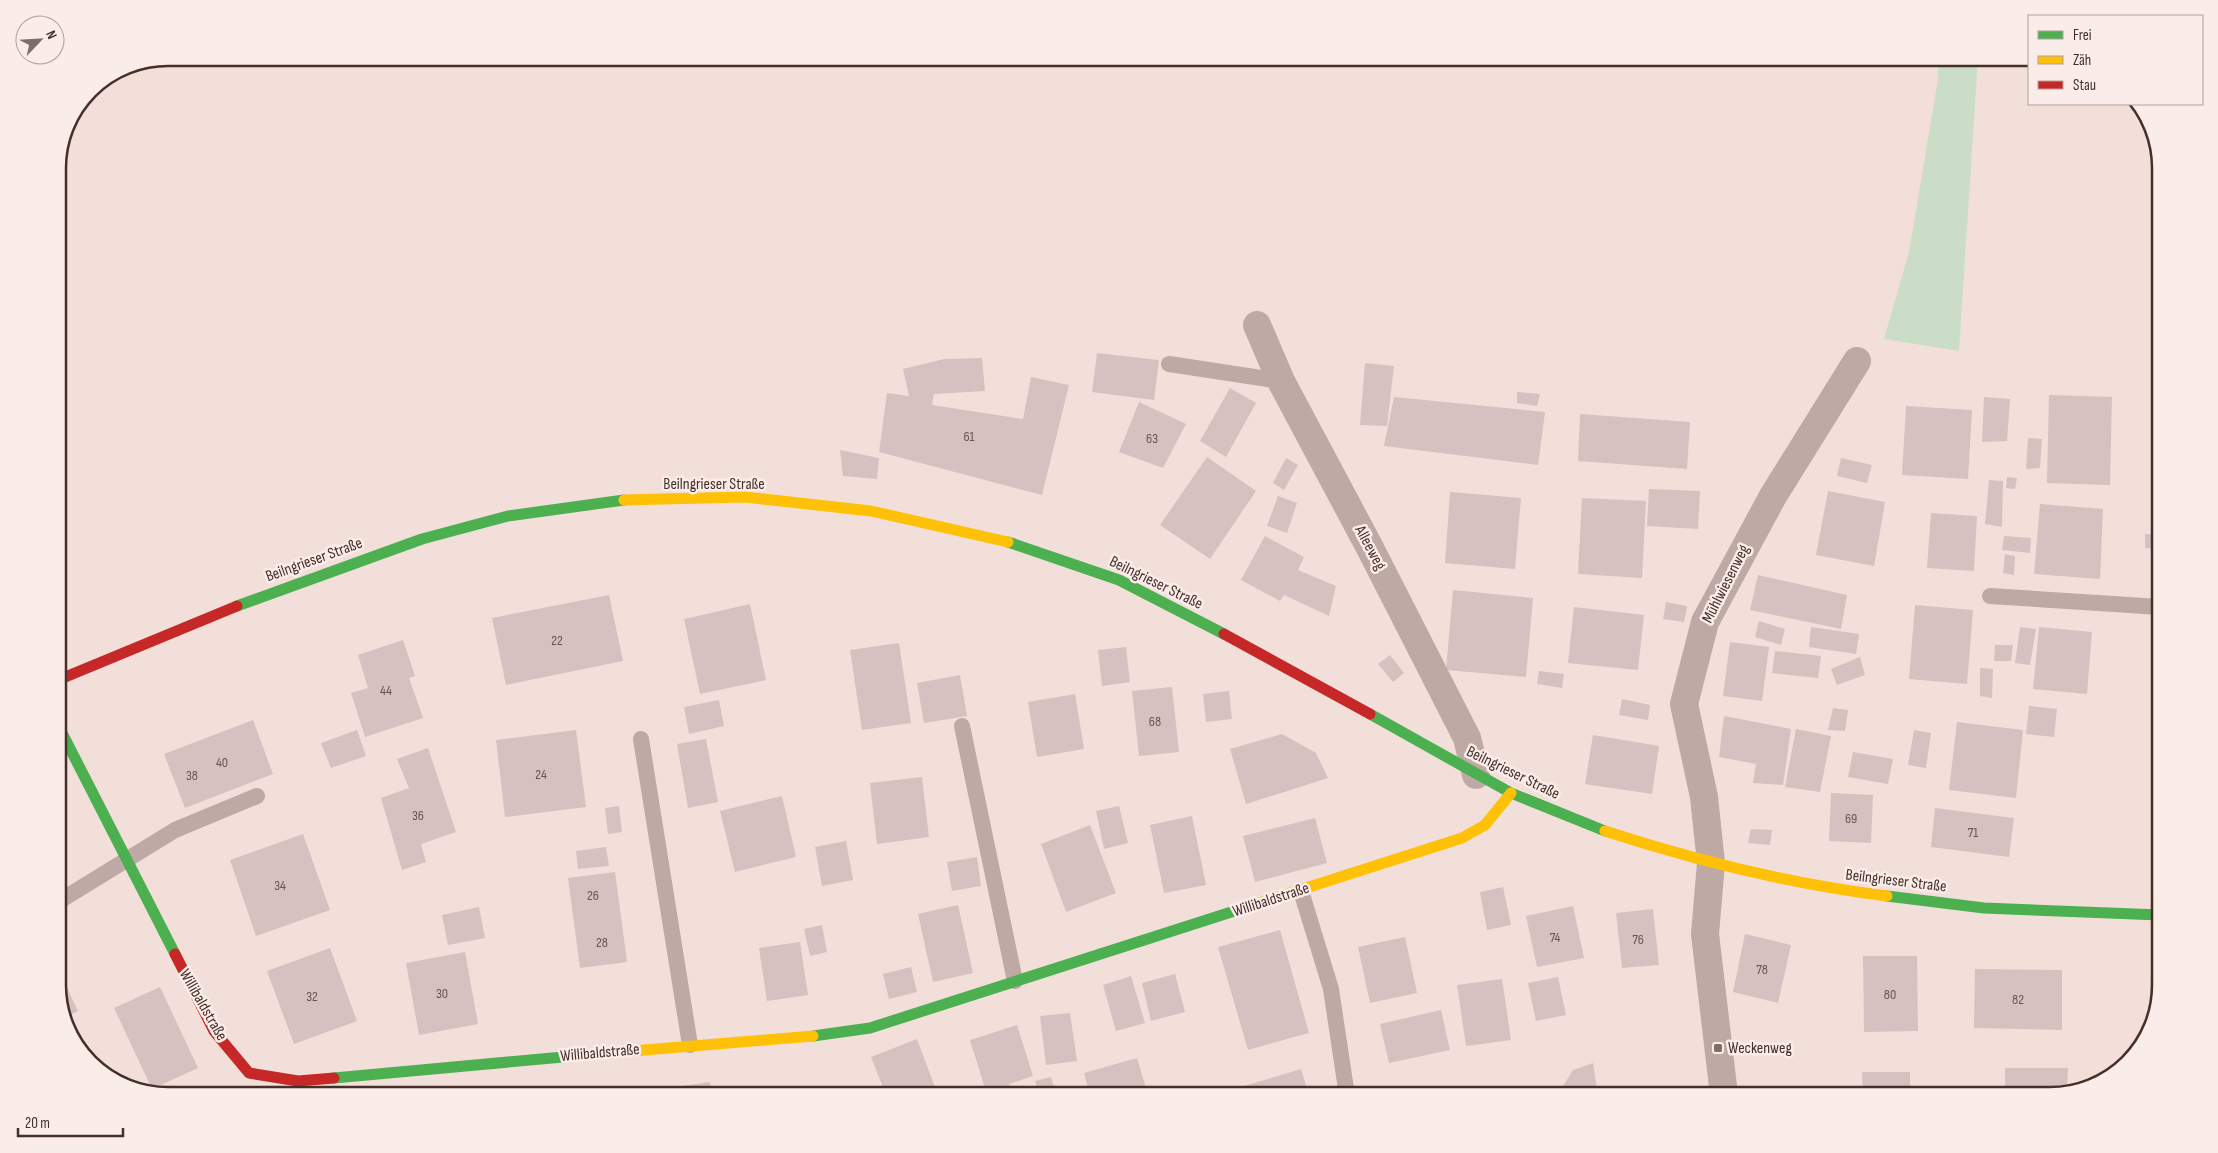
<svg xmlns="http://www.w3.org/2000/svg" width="2218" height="1153" font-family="'Sofia Sans Condensed',sans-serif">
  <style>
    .green { fill: #cbdcc7 }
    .building { fill: #d5c1c0 }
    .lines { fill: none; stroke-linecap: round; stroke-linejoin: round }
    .lane { stroke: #bea9a5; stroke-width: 16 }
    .street { stroke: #bea9a5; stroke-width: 28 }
    .fast { stroke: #4caf50; stroke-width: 11 }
    .slow { stroke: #ffc107; stroke-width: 11 }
    .jam { stroke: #c62828; stroke-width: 11 }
    .poi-dot { fill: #826c67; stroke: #f9ece9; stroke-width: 2 }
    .labels { text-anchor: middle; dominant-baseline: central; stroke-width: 5; stroke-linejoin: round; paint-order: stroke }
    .number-label { font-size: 14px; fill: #6a534f }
    .street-label { font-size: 16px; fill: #462e29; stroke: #f9ece9 }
    .poi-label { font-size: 16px; fill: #462e29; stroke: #f9ece9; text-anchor: start }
    .rim { fill: none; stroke: #462e29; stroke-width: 2.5 }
  </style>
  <rect width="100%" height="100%" fill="#f2dfda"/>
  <polygon class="green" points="1938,58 1978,58 1959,351 1884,339 1909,252 1938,79"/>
  <g class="building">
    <polygon points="1097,353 1159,360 1154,400 1092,392"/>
    <polygon points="982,358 985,391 934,394 932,405 1023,419 1031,377 1069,385 1042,495 879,452 887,393 909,396 903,369 944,359"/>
    <polygon points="1365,363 1394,366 1387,426 1360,425"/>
    <polygon points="1230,388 1256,403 1226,457 1200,441"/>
    <polygon points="1517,392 1540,394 1537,406 1517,403"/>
    <polygon points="2049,395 2112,397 2110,485 2047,483"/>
    <polygon points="1394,397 1545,412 1538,465 1384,446"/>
    <polygon points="1984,397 2010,399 2007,441 1982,442"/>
    <polygon points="1139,402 1186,424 1163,468 1119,452"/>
    <polygon points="1906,406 1972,410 1968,479 1902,475"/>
    <polygon points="1580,414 1690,422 1687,469 1578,461"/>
    <polygon points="2028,438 2042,439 2040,468 2026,469"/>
    <polygon points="840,450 879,458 877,479 843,476"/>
    <polygon points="1207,457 1256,491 1210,559 1160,525"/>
    <polygon points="1286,458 1298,465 1284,490 1273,483"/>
    <polygon points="1841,458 1872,465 1867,483 1837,476"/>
    <polygon points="2007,477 2017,478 2015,489 2006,488"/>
    <polygon points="1989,480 2003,481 2002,527 1985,524"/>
    <polygon points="1649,489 1700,491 1698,529 1647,526"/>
    <polygon points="1828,491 1885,502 1874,566 1816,555"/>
    <polygon points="1450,492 1521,498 1515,569 1445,563"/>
    <polygon points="1278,496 1297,503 1287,533 1267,526"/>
    <polygon points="1582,498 1646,501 1642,578 1578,574"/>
    <polygon points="2040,504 2103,509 2100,579 2034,574"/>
    <polygon points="1931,513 1977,516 1974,571 1927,568"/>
    <polygon points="2145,534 2159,535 2159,549 2145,548"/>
    <polygon points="1265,536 1304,557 1298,570 1336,586 1329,616 1284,595 1280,601 1241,580"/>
    <polygon points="2004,536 2031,538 2030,553 2002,550"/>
    <polygon points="2005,554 2015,556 2014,575 2003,573"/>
    <polygon points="1758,575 1847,595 1841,629 1750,610"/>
    <polygon points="1453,590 1533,598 1526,677 1446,670"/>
    <polygon points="609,595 623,661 506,685 492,618"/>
    <polygon points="1666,602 1687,606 1684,622 1663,619"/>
    <polygon points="750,604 766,680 700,694 684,619"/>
    <polygon points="1915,605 1973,610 1967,684 1909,679"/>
    <polygon points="1574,607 1644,615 1638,670 1568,663"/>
    <polygon points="1759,621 1785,629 1781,645 1755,637"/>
    <polygon points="2154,621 2160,621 2160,651 2153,651"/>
    <polygon points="1811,627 1859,634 1856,654 1809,647"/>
    <polygon points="2020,627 2036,629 2030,665 2015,663"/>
    <polygon points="2039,627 2092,632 2087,694 2033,689"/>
    <polygon points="403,640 415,676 409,678 423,718 365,737 351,693 368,688 358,655"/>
    <polygon points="1730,642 1769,647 1762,701 1723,696"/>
    <polygon points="899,643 911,723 862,730 850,650"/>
    <polygon points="1995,645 2013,645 2011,661 1994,661"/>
    <polygon points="1126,647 1130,682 1102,686 1098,650"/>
    <polygon points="1775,651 1821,656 1818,678 1772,673"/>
    <polygon points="1390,655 1404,673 1393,682 1378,664"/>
    <polygon points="1860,657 1865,675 1837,685 1831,669"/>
    <polygon points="1980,668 1993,669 1992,698 1980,696"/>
    <polygon points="1539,671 1564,674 1562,688 1537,684"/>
    <polygon points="960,675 967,716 924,723 917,683"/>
    <polygon points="1172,687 1179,752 1139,756 1132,691"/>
    <polygon points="1229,691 1232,719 1206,722 1203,694"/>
    <polygon points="1075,694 1084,749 1037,757 1028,702"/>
    <polygon points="1622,699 1650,705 1648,720 1619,715"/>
    <polygon points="719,700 724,726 689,734 684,707"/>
    <polygon points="2029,706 2057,709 2054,737 2026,734"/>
    <polygon points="1833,708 1848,710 1845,731 1828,730"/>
    <polygon points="1724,716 1791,729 1783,785 1753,783 1756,764 1719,757"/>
    <polygon points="253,720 273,774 185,808 164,754"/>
    <polygon points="1957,722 2023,730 2016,798 1949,790"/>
    <polygon points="1796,729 1831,736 1820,792 1785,787"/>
    <polygon points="357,730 366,756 331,768 321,743"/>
    <polygon points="576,730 586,807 505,817 496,740"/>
    <polygon points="1914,730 1931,733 1926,768 1908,765"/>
    <polygon points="1282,734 1316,753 1328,778 1246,804 1230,749"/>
    <polygon points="1593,735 1659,746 1652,794 1585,784"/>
    <polygon points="706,739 718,802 688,808 677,744"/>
    <polygon points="428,748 456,832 421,844 426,862 402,870 381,798 409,788 397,759"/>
    <polygon points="1853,752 1893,759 1888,784 1848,777"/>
    <polygon points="922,777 929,837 877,844 870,783"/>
    <polygon points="1831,793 1873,795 1871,843 1829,841"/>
    <polygon points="782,796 796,857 735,872 720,811"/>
    <polygon points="619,806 622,832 608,834 605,808"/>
    <polygon points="1119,806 1128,843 1104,849 1096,811"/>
    <polygon points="1935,808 2014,818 2009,857 1931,847"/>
    <polygon points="2158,812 2160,812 2160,869 2155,869"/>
    <polygon points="1192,816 1206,885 1164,893 1150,825"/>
    <polygon points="1315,818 1327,863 1255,882 1243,836"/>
    <polygon points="1090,825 1116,893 1066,912 1041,844"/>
    <polygon points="1751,829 1772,830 1770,845 1748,843"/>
    <polygon points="303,834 330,910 256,936 230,860"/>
    <polygon points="846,841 853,880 822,886 815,847"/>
    <polygon points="606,847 609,866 578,869 576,851"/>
    <polygon points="977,857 981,886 952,891 947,862"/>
    <polygon points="615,872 627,962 580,968 568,878"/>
    <polygon points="1503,887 1511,925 1487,930 1480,892"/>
    <polygon points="958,905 973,973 933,982 918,914"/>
    <polygon points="1573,906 1584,958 1537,967 1526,916"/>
    <polygon points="479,907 485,938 448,945 442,915"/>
    <polygon points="1653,909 1659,965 1622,968 1616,913"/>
    <polygon points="822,925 827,952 810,956 804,929"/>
    <polygon points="1280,930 1309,1033 1248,1050 1218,947"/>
    <polygon points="1745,934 1791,945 1778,1003 1733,992"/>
    <polygon points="1405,937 1417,993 1370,1003 1358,947"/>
    <polygon points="800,942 808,995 767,1001 759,948"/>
    <polygon points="330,948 357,1021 294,1044 267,971"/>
    <polygon points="465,952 478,1024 419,1035 406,963"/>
    <polygon points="1863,956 1917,956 1918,1031 1864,1032"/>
    <polygon points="911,967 917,992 889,999 883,974"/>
    <polygon points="58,969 78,1011 66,1017 58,992"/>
    <polygon points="1975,969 2062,970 2062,1030 1974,1028"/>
    <polygon points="2151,971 2160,971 2160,985 2149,1032"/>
    <polygon points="1175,974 1185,1012 1151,1021 1142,983"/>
    <polygon points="1131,976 1145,1023 1116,1031 1103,985"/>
    <polygon points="1558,977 1566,1015 1536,1021 1528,983"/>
    <polygon points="1502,979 1511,1040 1466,1046 1457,985"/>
    <polygon points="160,987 198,1068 152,1089 114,1008"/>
    <polygon points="1441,1010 1450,1050 1389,1063 1380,1024"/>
    <polygon points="1070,1013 1077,1061 1046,1065 1040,1016"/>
    <polygon points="1017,1025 1033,1076 1009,1084 1013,1095 987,1095 970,1040"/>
    <polygon points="917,1039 936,1090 923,1095 886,1095 871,1057"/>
    <polygon points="1137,1058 1148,1095 1090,1095 1084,1073"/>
    <polygon points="1593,1063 1598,1095 1561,1095 1560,1091 1573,1070"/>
    <polygon points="2005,1068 2068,1068 2067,1090 2050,1095 2005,1095"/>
    <polygon points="1301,1069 1309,1095 1247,1095 1244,1086"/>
    <polygon points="1862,1072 1910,1072 1910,1095 1863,1095"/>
    <polygon points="1051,1077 1056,1095 1039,1095 1035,1081"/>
    <polygon points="710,1082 712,1095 626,1095 626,1094"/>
  </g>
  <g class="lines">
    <g class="lane">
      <polyline points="1169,364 1281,381"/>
      <polyline points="1990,596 2160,607"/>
      <polyline points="962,726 1015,981"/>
      <polyline points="641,739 690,1045"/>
      <polyline points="1301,891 1331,989 1346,1089"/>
      <polyline points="58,902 175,830 257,796"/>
    </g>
    <g class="street">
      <polyline points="1257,325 1281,381 1370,548 1467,738 1476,775"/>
      <polyline points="1724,1095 1705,934 1711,863 1704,797 1684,704 1705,622 1773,496 1857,361"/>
    </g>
    <g class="fast">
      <polyline points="1008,542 1119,580 1224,634"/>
      <polyline points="237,606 422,539 508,516 624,500"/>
      <polyline points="1370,714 1511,793 1605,831"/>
      <polyline points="58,725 175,954"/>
      <polyline points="1887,896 1984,908 2160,915"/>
      <polyline points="813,1036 870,1028 1250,906"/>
      <polyline points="334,1078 585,1055"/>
    </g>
    <g class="slow">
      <polyline points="624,500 745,497 871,511 1008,542"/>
      <path d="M1605 831C1697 861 1791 884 1887 896"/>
      <polyline points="1250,906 1462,838 1485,825 1511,793"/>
      <polyline points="585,1055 813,1036"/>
    </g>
    <g class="jam">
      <polyline points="1224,634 1370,714"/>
      <polyline points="58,680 237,606"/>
      <polyline points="175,954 214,1031 249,1073 298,1081 334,1078"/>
    </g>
  </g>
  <rect class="poi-dot" x="1713" y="1043" width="10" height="10" rx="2.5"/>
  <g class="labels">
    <g class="number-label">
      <text x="969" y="436">61</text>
      <text x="1152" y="438">63</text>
      <text x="557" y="640">22</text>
      <text x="386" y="690">44</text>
      <text x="1155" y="721">68</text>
      <text x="222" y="762">40</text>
      <text x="541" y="774">24</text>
      <text x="192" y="775">38</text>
      <text x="418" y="815">36</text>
      <text x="1851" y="818">69</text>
      <text x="1973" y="832">71</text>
      <text x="280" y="885">34</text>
      <text x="593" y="895">26</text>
      <text x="1555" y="937">74</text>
      <text x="1638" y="939">76</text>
      <text x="602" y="942">28</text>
      <text x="1762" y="969">78</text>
      <text x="442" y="993">30</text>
      <text x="1890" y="994">80</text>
      <text x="312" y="996">32</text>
      <text x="2018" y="999">82</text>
    </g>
    <g class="street-label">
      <text x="714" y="484">Beilngrieser Straße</text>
      <text transform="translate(1370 548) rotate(62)">Alleeweg</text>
      <text transform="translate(314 560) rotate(-20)">Beilngrieser Straße</text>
      <text transform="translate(1156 583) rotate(26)">Beilngrieser Straße</text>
      <text transform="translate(1726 584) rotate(-63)">Mühlwiesenweg</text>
      <text transform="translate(1513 773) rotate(26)">Beilngrieser Straße</text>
      <text transform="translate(1896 881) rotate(7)">Beilngrieser Straße</text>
      <text transform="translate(1271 900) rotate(-18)">Willibaldstraße</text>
      <text transform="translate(203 1005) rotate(60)">Willibaldstraße</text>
      <text transform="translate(600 1053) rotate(-5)">Willibaldstraße</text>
    </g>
    <g class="poi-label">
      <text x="1728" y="1048">Weckenweg</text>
    </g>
  </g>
  <path d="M0 0H2218V1153H0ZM168 66H2050A102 102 0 0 1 2152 168V985A102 102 0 0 1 2050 1087H168A102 102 0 0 1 66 985V168A102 102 0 0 1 168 66Z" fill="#f9ece9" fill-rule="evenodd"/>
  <path class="rim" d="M168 66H2050A102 102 0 0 1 2152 168V985A102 102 0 0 1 2050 1087H168A102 102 0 0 1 66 985V168A102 102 0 0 1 168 66Z"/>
  <rect x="2028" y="15" width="175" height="90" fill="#f9ece9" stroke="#b1a09c"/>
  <rect x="2038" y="31" width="25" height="8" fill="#4caf50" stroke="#b1a09c"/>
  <text x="2073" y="40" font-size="15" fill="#462e29">Frei</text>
  <rect x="2038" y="56" width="25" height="8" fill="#ffc107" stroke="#b1a09c"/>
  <text x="2073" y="65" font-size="15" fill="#462e29">Zäh</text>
  <rect x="2038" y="81" width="25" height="8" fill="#c62828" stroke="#b1a09c"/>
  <text x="2073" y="90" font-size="15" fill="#462e29">Stau</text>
  <g transform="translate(40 40) rotate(65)"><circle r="24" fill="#f9ece9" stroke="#b1a09c"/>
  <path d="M0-4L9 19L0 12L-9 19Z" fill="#826c67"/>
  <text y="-8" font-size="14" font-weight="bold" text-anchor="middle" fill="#462e29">N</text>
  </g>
  <path d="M18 1128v8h105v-8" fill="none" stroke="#462e29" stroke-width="2.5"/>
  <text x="25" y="1128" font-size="15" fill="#462e29" stroke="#f9ece9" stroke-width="4" paint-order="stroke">20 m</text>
</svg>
